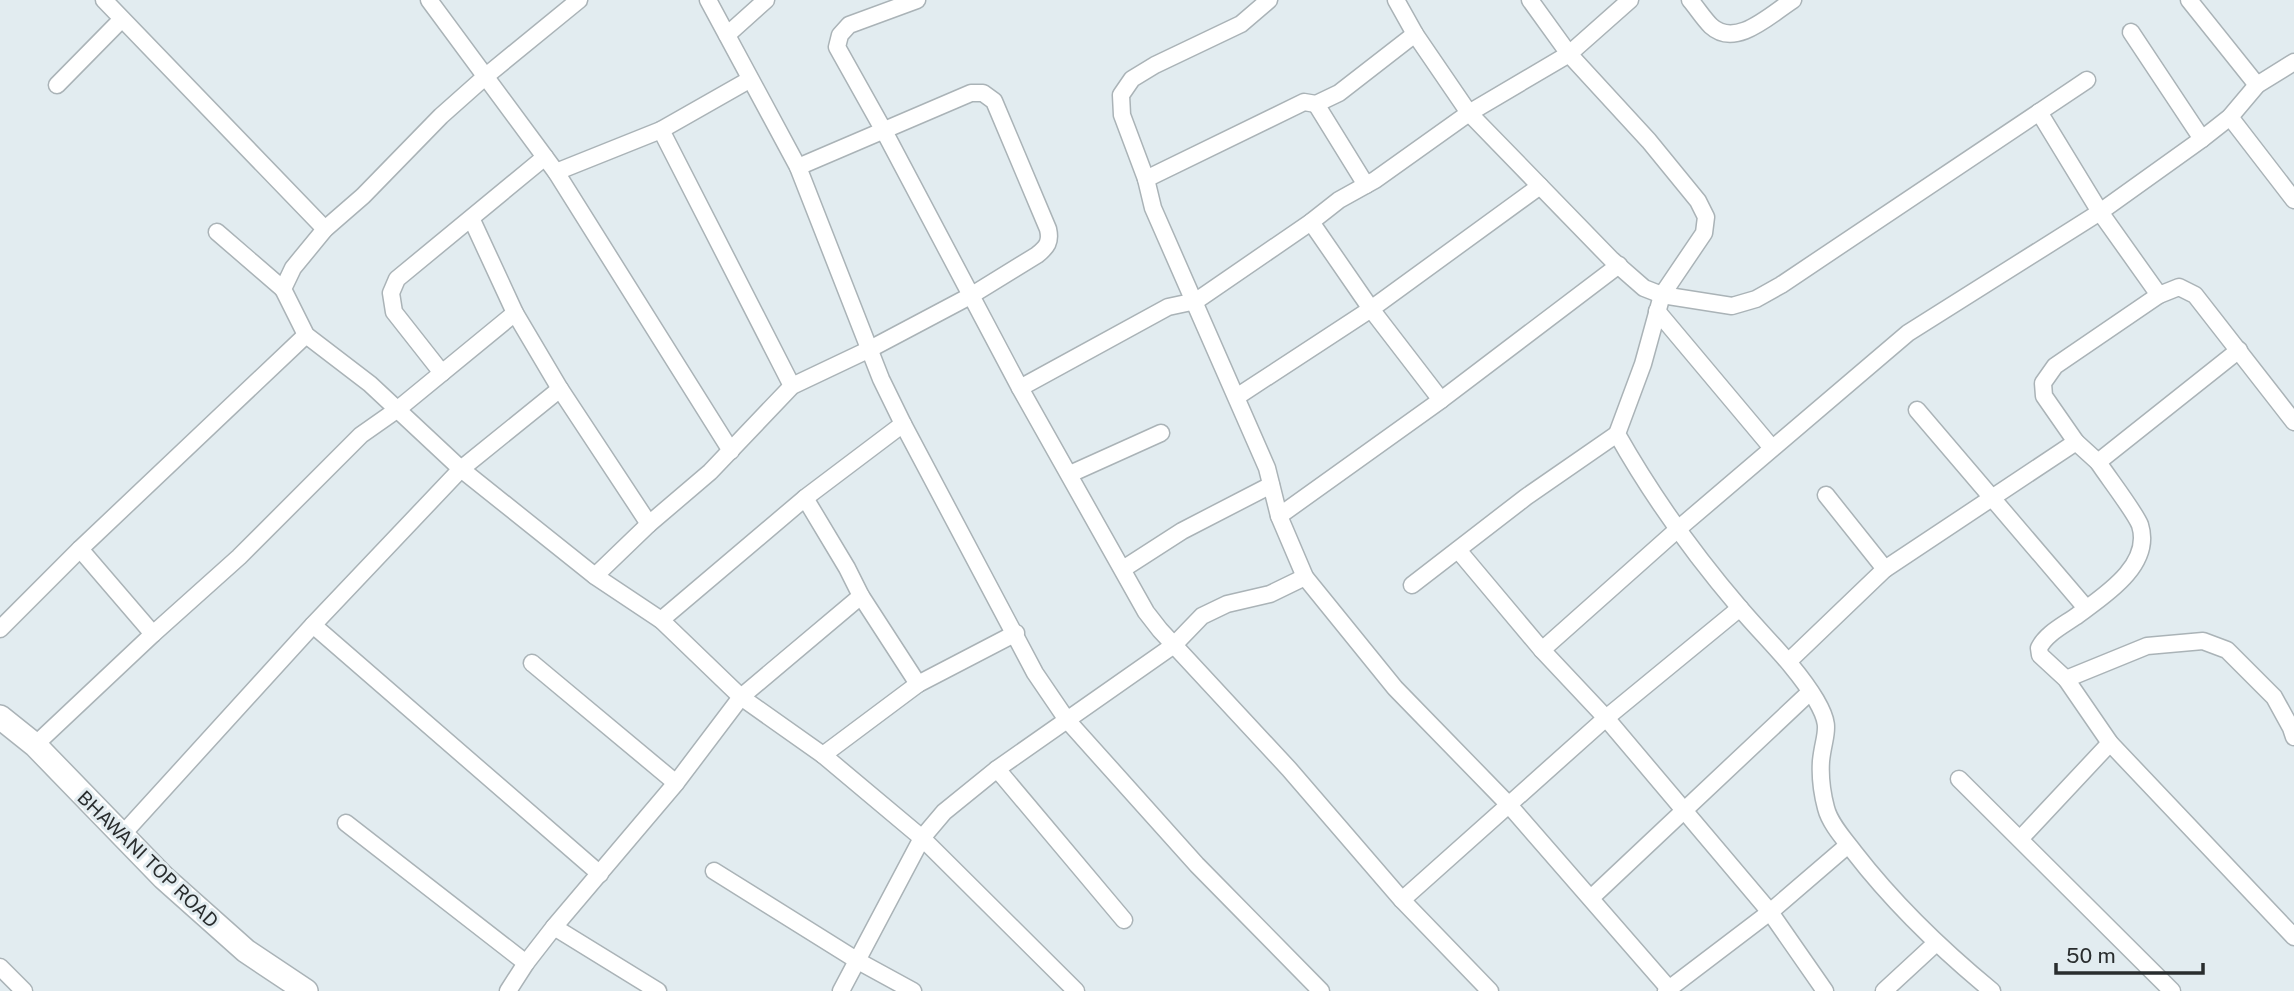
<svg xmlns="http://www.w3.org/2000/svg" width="2294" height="991" font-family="'Public Sans',sans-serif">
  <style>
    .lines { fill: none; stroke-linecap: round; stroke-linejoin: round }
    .street-casing { stroke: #aab3b7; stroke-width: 19 }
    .secondary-casing { stroke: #aab3b7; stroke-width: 26 }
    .street { stroke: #fff; stroke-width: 16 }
    .secondary { stroke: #fff; stroke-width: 23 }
    .labels { text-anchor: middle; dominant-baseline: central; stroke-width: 6; stroke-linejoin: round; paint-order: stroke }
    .street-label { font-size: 19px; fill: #292d2e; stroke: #e2ecf0 }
  </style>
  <rect width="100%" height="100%" fill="#e2ecf0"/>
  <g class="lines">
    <defs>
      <g id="street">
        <polyline points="104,0 325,229"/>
        <polyline points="429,0 556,172 731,451"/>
        <polyline points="579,0 486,76 441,116 363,196 325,229 293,268 283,289 306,335 370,384 461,469 595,576 661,620 741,697 823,755 922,838 1076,991"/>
        <polyline points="708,0 798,167 881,379 903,424 1035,673 1067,720 1197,865 1321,991"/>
        <polyline points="917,0 849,25 840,35 837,47 884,131 1020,388 1146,612 1160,630 1289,769 1402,900 1490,991"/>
        <polyline points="1269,0 1241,24 1155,65 1132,79 1121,95 1122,115 1146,179 1153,208 1267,468 1279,516 1305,577 1395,688 1509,805 1671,991"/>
        <polyline points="1396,0 1415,34 1469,113 1612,260 1644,288 1662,295 1732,306 1756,299 1781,285 2087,80"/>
        <path d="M1530 0 1569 54 1649 141 1698 201 1706 217 1704 233 1662 295 1643 364 1617 434C1652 496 1692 552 1739 607 1765 638 1795 665 1816 700 1833 729 1824 732 1821 761 1820 776 1822 793 1826 808 1830 824 1845 840 1854 852 1895 905 1941 949 1992 991"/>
        <path d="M1690 0C1697 8 1703 18 1711 26 1736 49 1771 14 1793 0"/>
        <polyline points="2189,0 2257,85"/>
        <polyline points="2131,32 2202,139"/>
        <polyline points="727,35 766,0"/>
        <polyline points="57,85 121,20"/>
        <polyline points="1316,104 1366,185"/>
        <polyline points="2039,112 2100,212 2159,295 2179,287 2195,295 2294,422"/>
        <polyline points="2230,117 2294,200"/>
        <polyline points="661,130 792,386"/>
        <polyline points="556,172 661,130 749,80"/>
        <polyline points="1146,179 1304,102 1316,104 1339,93 1415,34"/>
        <polyline points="472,220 515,313 560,389 649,524"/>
        <polyline points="1311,222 1371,309 1441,400"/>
        <polyline points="217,232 283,289"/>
        <polyline points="1657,311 1772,448"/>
        <polyline points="442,373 394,312 391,293 397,279 545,157"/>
        <polyline points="1020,388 1168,307 1196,301 1311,222 1339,200 1375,180 1469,113 1569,54 1630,0"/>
        <polyline points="1238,396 1371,309 1540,186"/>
        <polyline points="1917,410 2086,608"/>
        <polyline points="2076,442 2044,396 2043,383 2055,366 2159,295"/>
        <path d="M2098 462C2107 476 2135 512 2140 525 2153 566 2102 597 2075 617 2062 626 2046 634 2039 648L2040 655 2066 679 2110 743 2294 937"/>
        <polyline points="1070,474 1161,433"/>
        <polyline points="1826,495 1885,569"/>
        <polyline points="805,498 847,568 861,596 918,684"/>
        <polyline points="1279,516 1441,400 1619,265"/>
        <polyline points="80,549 153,634"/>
        <polyline points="1458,550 1542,650 1606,718 1770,912 1825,991"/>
        <polyline points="1123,569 1182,531 1271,485"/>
        <path d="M595 576 649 524 710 472 792 386 870 349 972 295 1037 255C1047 247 1051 242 1048 229L994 101 983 93H971L798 167"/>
        <polyline points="1412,585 1526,497 1617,434"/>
        <polyline points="661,620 805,498 903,424"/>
        <polyline points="313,625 600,874"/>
        <polyline points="0,629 80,549 306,335"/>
        <polyline points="1542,650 1678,529 1908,333 2100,212 2202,139 2230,117 2257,85 2294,62"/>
        <polyline points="1789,661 1885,569 2076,442 2098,462 2239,350"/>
        <polyline points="532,663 676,783"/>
        <polyline points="2066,679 2147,646 2203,641 2227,650 2274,697 2291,728 2294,737"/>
        <polyline points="35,745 153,634 239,557 361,435 398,409 515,313"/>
        <polyline points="823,755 918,684 1016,633"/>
        <polyline points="997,769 1124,920"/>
        <polyline points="1959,779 2172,991"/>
        <polyline points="346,823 526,963"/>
        <polyline points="121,836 313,625 461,469 560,389"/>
        <polyline points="2021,838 2110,743"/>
        <polyline points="714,871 858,961 913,991"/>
        <polyline points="1591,898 1810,692"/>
        <polyline points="1402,900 1606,718 1740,608"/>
        <polyline points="554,927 658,991"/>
        <polyline points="0,967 24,991"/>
        <polyline points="508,991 526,963 554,927 676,783 741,697 861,596"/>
        <polyline points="841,991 922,838 944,812 997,769 1174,645 1202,616 1227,604 1270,594 1305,577"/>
        <polyline points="1666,991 1770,912 1848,845"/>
        <polyline points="1884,991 1936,943"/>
      </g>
      <polyline id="secondary" points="0,717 35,745 164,878 246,951 306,991"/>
    </defs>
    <use href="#street" class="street-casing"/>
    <use href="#secondary" class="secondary-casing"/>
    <use href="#street" class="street"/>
    <use href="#secondary" class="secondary"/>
  </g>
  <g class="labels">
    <g class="street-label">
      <text transform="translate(148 859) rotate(44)">BHAWANI TOP ROAD</text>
    </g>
  </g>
  <path d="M2056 963v10h147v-10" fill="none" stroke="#292d2e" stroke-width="3.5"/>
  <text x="2066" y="963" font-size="21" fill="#292d2e" stroke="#e2ecf0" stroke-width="5" paint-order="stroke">50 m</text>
</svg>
